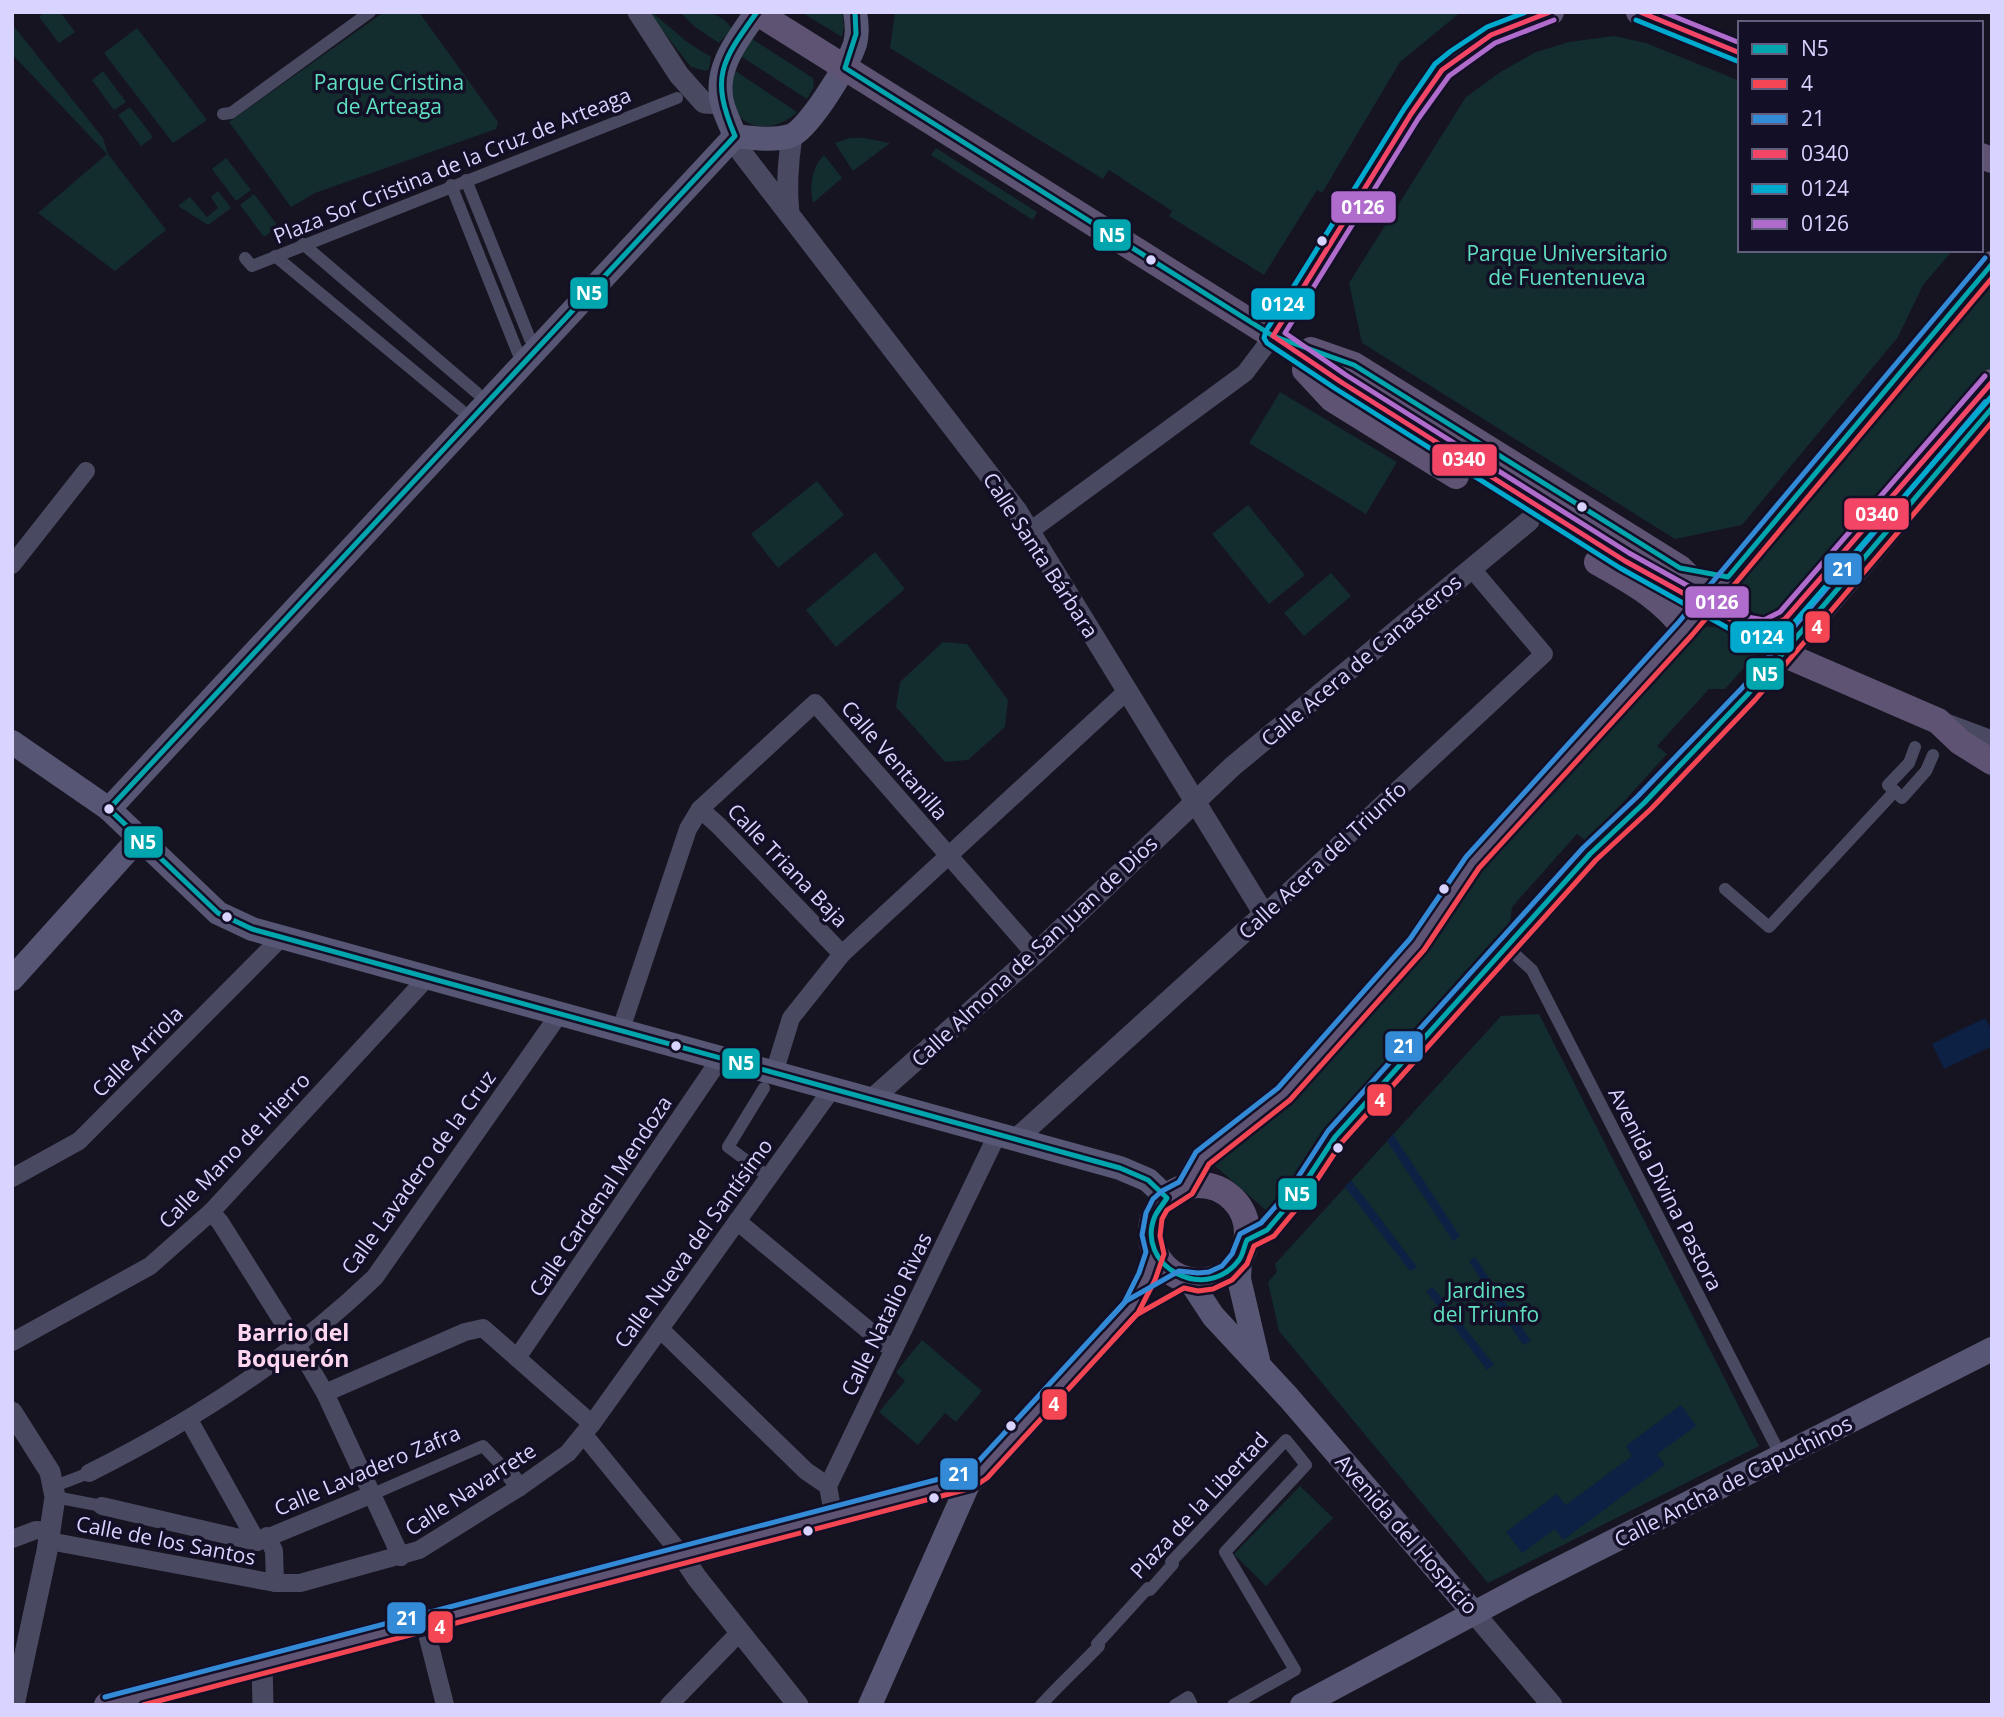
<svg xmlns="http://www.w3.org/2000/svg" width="2004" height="1717" font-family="'Open Sans',sans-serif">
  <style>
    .green { fill: #132c2d }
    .water { fill: #0d2144 }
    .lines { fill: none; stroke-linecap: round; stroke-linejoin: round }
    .primary-tunnel { stroke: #333142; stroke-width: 26; stroke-dasharray: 26 13; stroke-linecap: butt }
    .pedestrian { stroke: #4a4962; stroke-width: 12 }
    .minor { stroke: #4a4962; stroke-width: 18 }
    .tertiary { stroke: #4a4962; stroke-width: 21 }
    .secondary { stroke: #575674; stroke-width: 24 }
    .primary { stroke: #5e5373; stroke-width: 26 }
    .bus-1-casing { stroke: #130f26; stroke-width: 10 }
    .bus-2-casing { stroke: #130f26; stroke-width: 10 }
    .bus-3-casing { stroke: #130f26; stroke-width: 10 }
    .bus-4-casing { stroke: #130f26; stroke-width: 10 }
    .bus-5-casing { stroke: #130f26; stroke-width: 10 }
    .bus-6-casing { stroke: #130f26; stroke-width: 10 }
    .bus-1 { stroke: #00a5ad; stroke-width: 5 }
    .bus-2 { stroke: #f34652; stroke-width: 5 }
    .bus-3 { stroke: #338bd7; stroke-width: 5 }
    .bus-4 { stroke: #f34667; stroke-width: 5 }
    .bus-5 { stroke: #00a9ce; stroke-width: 5 }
    .bus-6 { stroke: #b06ccc; stroke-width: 5 }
    .bus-dot { fill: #d9d4ff; stroke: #130f26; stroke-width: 2.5 }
    .labels { text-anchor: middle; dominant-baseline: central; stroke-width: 7; stroke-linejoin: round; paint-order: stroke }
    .park-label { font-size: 21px; fill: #5fe0c0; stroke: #130f26 }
    .street-label { font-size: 21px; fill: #d9d4ff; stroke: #130f26 }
    .neighbourhood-label { font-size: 23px; font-weight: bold; fill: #ffd6f0; stroke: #130f26 }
    .line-badge { stroke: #130f26; stroke-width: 2.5 }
    .badge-label { font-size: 19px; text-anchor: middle; font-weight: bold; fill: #fff }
  </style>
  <rect width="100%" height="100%" fill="#161421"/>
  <g class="green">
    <polygon points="45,12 60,12 75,32 59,43 39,17"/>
    <polygon points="384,12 419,12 498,122 496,129 315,193 291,207 229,122"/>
    <path d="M680 12C700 12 719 9 732 29L719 43 695 27Z"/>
    <polygon points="801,12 842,12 844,26 842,37"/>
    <polygon points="895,12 1461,12 1400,62 1322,193 1317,190 1264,275 1169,216 1172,211 1109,170 1103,179 890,48"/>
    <polygon points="654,14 687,42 711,57 709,69 706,71 691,67 651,16"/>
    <polygon points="12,24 103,138 108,154 166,230 115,271 38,213 107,154 12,54"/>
    <polygon points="137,28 207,120 173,143 104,53"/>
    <polygon points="1614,36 1646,43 1740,81 1740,250 1953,250 1923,285 1898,337 1742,525 1675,539 1362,343 1349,283 1466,97 1502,71 1536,52 1569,42"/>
    <polygon points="749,37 813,78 814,87 807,99 739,55"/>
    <path d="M731 68 797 112C781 128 752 134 737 113 728 101 728 82 731 68Z"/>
    <polygon points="103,71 126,102 114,110 92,80"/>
    <polygon points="130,107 153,137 141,146 118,115"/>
    <polygon points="850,138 864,138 890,143 853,171 835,143"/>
    <polygon points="936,148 1037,212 1033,220 931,155"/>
    <path d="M824 155 842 178 813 203C809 186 812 167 824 155Z"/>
    <polygon points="226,158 251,190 236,201 212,169"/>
    <polygon points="218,191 231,208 208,225 178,206 190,197 207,217 218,208 211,197"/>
    <polygon points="254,194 278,226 264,237 240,205"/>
    <polygon points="1992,279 1992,366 1878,501 1891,512 1798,620 1766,623 1729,592"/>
    <polygon points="1280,392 1397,462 1366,514 1249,443"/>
    <polygon points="817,481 844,515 778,568 751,534"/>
    <polygon points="1248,505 1305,575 1269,604 1212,534"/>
    <polygon points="875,552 905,589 836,647 806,610"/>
    <polygon points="1331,573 1351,596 1304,636 1284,613"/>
    <polygon points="1698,626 1728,628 1757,653 1725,689 1709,689 1657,746 1667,754 1587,842 1577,834 1512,907 1509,929 1268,1212 1214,1165 1478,876"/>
    <polygon points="943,642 967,644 1008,700 1005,727 968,760 945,762 896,707 900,682"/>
    <polygon points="1539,1014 1759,1446 1488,1583 1279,1331 1268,1282 1277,1272 1275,1264 1501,1016"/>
    <polygon points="922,1340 982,1391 956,1422 945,1413 918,1445 879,1412 905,1381 896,1372"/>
    <polygon points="1300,1486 1333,1518 1266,1586 1234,1554"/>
  </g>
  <g class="water">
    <polygon points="1985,1018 1992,1031 1992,1046 1944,1069 1932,1044"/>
    <polygon points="1393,1134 1460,1236 1453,1241 1387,1141"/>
    <polygon points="1351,1180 1417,1267 1410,1271 1345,1187"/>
    <polygon points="1475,1257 1531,1341 1523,1345 1469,1261"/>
    <polygon points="1433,1287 1494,1365 1487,1370 1426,1291"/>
    <polygon points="1681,1405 1696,1426 1657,1454 1665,1465 1563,1540 1555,1529 1522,1553 1506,1532 1557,1494 1566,1505 1632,1456 1626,1446"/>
  </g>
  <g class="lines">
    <g class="primary-tunnel">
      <polyline points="1625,561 1721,614"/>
      <polyline points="1739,624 1765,629 1785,619 1885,507"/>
    </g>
    <g class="pedestrian">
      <polyline points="223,114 231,113 370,12"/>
      <polyline points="466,180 530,339"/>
      <polyline points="451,185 518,353"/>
      <polyline points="303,244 477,393"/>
      <polyline points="275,256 461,410"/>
      <polyline points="245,258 252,266 677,98"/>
      <polyline points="1915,747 1909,763 1888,785 1902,798 1926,771 1933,755"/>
      <polyline points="1725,889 1769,927 1895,791"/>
      <polyline points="1507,947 1532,970 1781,1456"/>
      <polyline points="764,1088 728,1147 769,1177"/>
      <polyline points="55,1486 89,1473"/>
      <polyline points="373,1494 483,1446 506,1470"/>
      <polyline points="55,1497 102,1506"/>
      <path d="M1041 1705C1060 1684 1080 1666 1099 1646L1097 1644 1148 1588 1150 1590 1173 1564 1171 1562 1286 1440 1306 1465 1225 1552 1295 1670 1233 1705"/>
      <polyline points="1175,1705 1188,1697 1192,1705"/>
    </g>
    <g class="minor">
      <polyline points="1030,531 1245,373 1273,336"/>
      <polyline points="12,565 86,471"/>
      <polyline points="700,809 719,826 842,954"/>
      <polyline points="1264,914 1544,654 1472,569"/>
      <polyline points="620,1032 688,829 700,809 815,703 1035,954"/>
      <polyline points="774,1073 791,1018 842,954 1127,691"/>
      <polyline points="12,1178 79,1141 281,938"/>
      <polyline points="211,1212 220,1222 293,1338 325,1393 401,1557"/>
      <polyline points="737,1221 885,1344 894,1349"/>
      <polyline points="660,1329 806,1471 828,1486"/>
      <polyline points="12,1342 150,1266 211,1212 427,978"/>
      <polyline points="517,1358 720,1059"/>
      <polyline points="325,1393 465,1332 483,1328 592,1424"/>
      <polyline points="189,1420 257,1542"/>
      <polyline points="584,1435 681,1554"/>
      <polyline points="506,1470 520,1487"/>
      <path d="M89 1473C193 1421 291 1358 375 1277L560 1013"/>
      <polyline points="102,1506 257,1542"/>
      <polyline points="833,1514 828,1486 997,1135"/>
      <polyline points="267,1536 274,1551 275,1583"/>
      <polyline points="12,1539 36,1530 50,1531"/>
      <polyline points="49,1541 275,1583 300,1583 419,1550 520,1487 568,1453 594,1421 832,1089"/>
      <polyline points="257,1542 373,1494"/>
      <polyline points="424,1622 445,1705"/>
      <polyline points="669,1705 740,1632"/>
    </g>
    <g class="tertiary">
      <polyline points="638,12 679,75 704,103 722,104"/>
      <polyline points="735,136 742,153 1017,511 1264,914 1015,1140"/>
      <path d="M789 214C786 187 788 162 792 136"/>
      <polyline points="1941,722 1992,741"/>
      <polyline points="871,1100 1035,954 1233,766 1529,521"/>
      <polyline points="12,1412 50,1472 55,1497 47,1551 14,1705"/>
      <polyline points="681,1554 697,1578 798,1705"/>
      <polyline points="1474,1613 1552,1705"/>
      <polyline points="262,1664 263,1705"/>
    </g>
    <g class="secondary">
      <path d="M735 136C753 138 772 141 790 136 808 131 849 63 855 44 858 33 857 23 855 12"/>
      <path d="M735 136C731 126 726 116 723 106 712 70 738 39 757 12"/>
      <polyline points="12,742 109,809 218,913 252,929 1120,1168 1148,1180 1167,1198"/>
      <polyline points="109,809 735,136"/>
      <polyline points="12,979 139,838"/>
      <polyline points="1240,1259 1239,1279 1258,1360"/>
      <polyline points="1190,1281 1213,1316 1289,1398 1474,1613"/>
      <polyline points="870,1705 970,1480"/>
      <polyline points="1302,1705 1521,1588 1992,1349"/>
    </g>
    <g class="primary">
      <polyline points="756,12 1273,336 1341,382 1625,561"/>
      <polyline points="1639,12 1740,53"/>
      <polyline points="1981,156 1992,160"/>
      <polyline points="1273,336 1411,114 1442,70 1456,58 1491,35 1551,12"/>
      <polyline points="1311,350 1354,365 1680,568 1711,598 1783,654 1938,721 1960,742 1992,762"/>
      <polyline points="1305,370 1332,399 1456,476"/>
      <polyline points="1961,418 1992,382"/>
      <path d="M1597 562C1633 583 1659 596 1685 629"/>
      <circle cx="1199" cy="1233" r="48"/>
      <polyline points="1185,1188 1202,1158 1284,1094 1417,944 1472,863 1685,629 1992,264"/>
      <path d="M1247 1240 1267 1230 1296 1196 1335 1137 1590 854C1738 720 1863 559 1992 408"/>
      <polyline points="107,1705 970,1480 982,1471 1131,1308 1147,1276 1155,1252"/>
    </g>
    <defs>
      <g id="bus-1">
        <path d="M757 12C721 62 710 77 735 136L109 809 218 913 252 929 1120 1168 1148 1180 1167 1198C1163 1204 1158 1210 1155 1216 1134 1265 1205 1305 1239 1260 1243 1255 1244 1246 1247 1240L1267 1230 1296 1196 1335 1137 1590 854 1644 803 1748 694 1992 408"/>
        <polyline points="855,12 856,34 845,68 1273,336 1354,365 1680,568 1728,577 1992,264"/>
      </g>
      <g id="bus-2">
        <polyline points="1114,1339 1136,1315 1184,1288 1198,1291 1213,1289 1232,1280 1247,1264 1254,1246 1274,1236 1303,1201 1342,1142 1596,860 1651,809 1755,700 1992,422"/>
        <polyline points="143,1705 972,1488 987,1478 1138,1313 1155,1280 1164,1254 1160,1236 1162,1219 1167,1210 1192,1194 1209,1164 1290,1100 1424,950 1479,868 1692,635 1992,278"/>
      </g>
      <g id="bus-3">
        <polyline points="1102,1327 1126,1301 1179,1271 1198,1273 1209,1272 1222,1266 1232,1254 1240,1234 1261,1223 1289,1191 1328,1131 1583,848 1638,796 1742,688 1985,402"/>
        <polyline points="105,1697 966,1472 976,1464 1124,1303 1139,1273 1146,1252 1142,1235 1146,1213 1153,1199 1162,1191 1179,1182 1196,1152 1278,1088 1410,939 1466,857 1678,623 1985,258"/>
      </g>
      <g id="bus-4">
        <polyline points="1640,12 1740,53"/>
        <polyline points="1273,336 1341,382 1625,561 1739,624 1765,629 1785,619 1992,382"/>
        <polyline points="1273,336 1411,114 1442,70 1491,35 1550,12"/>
      </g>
      <g id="bus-5">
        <polyline points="1526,12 1487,27 1451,51 1435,64 1404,109 1266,331 1264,338 1267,343 1336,389 1620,568 1735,632 1766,638 1792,625 1992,396"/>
        <polyline points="1636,20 1737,61"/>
      </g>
      <g id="bus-6">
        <polyline points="1663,12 1740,43"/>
        <polyline points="1554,20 1495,43 1449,76 1418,119 1285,333 1346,375 1629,553 1742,616 1764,620 1780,612 1985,376"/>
      </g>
    </defs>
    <use href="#bus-1" class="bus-1-casing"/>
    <use href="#bus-2" class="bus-2-casing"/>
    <use href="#bus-3" class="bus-3-casing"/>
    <use href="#bus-4" class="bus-4-casing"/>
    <use href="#bus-5" class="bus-5-casing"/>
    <use href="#bus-6" class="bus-6-casing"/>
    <use href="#bus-1" class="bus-1"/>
    <use href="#bus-2" class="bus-2"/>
    <use href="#bus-3" class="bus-3"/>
    <use href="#bus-4" class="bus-4"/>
    <use href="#bus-5" class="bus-5"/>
    <use href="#bus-6" class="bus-6"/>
  </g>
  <g class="bus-dot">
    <circle cx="1322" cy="241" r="6"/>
    <circle cx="1151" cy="260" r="6"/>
    <circle cx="1582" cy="507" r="6"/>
    <circle cx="109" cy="809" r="6"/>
    <circle cx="1444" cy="889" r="6"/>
    <circle cx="227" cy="917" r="6"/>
    <circle cx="676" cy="1046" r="6"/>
    <circle cx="1338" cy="1148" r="6"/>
    <circle cx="1011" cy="1426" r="6"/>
    <circle cx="934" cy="1498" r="6"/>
    <circle cx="808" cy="1531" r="6"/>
  </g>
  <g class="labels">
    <g class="park-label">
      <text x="389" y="82">Parque Cristina<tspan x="389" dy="24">de Arteaga</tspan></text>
      <text x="1567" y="253">Parque Universitario<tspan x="1567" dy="24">de Fuentenueva</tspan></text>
      <text x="1486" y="1290">Jardines<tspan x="1486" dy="24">del Triunfo</tspan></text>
    </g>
    <g class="street-label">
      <text transform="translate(452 165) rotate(-22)">Plaza Sor Cristina de la Cruz de Arteaga</text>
      <text transform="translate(1041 555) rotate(57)">Calle Santa Bárbara</text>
      <text transform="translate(1361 660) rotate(-40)">Calle Acera de Canasteros</text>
      <text transform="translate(895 760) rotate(49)">Calle Ventanilla</text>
      <text transform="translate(1322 860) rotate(-43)">Calle Acera del Triunfo</text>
      <text transform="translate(788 865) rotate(46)">Calle Triana Baja</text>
      <text transform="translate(1034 951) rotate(-43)">Calle Almona de San Juan de Dios</text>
      <text transform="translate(137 1051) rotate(-45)">Calle Arriola</text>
      <text transform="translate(234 1150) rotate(-46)">Calle Mano de Hierro</text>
      <text transform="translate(418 1172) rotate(-54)">Calle Lavadero de la Cruz</text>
      <text transform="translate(1666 1189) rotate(63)">Avenida Divina Pastora</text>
      <text transform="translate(600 1196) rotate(-56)">Calle Cardenal Mendoza</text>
      <text transform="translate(693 1243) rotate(-54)">Calle Nueva del Santísimo</text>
      <text transform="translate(886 1314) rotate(-64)">Calle Natalio Rivas</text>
      <text transform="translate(367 1470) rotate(-23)">Calle Lavadero Zafra</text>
      <text transform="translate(1733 1481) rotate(-27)">Calle Ancha de Capuchinos</text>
      <text transform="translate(470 1489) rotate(-33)">Calle Navarrete</text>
      <text transform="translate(1199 1505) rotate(-47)">Plaza de la Libertad</text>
      <text transform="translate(1407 1534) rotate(49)">Avenida del Hospicio</text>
      <text transform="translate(166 1540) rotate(11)">Calle de los Santos</text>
    </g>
    <g class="neighbourhood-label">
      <text x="293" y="1332">Barrio del<tspan x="293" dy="26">Boquerón</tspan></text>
    </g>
  </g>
  <g class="line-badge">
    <rect x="1330" y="190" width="67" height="34" rx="7" fill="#b06ccc"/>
    <rect x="1092" y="218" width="40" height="34" rx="7" fill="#00a5ad"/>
    <rect x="569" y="276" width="40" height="34" rx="7" fill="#00a5ad"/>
    <rect x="1250" y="287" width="66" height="34" rx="7" fill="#00a9ce"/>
    <rect x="1431" y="443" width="67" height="34" rx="7" fill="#f34667"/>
    <rect x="1843" y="497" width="67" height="34" rx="7" fill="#f34667"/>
    <rect x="1823" y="552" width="40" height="34" rx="7" fill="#338bd7"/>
    <rect x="1684" y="585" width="66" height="34" rx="7" fill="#b06ccc"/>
    <rect x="1804" y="610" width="27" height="34" rx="7" fill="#f34652"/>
    <rect x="1729" y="620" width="66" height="34" rx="7" fill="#00a9ce"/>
    <rect x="1745" y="657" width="40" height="34" rx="7" fill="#00a5ad"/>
    <rect x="123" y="825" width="41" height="34" rx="7" fill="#00a5ad"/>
    <rect x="1384" y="1030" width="40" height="33" rx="7" fill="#338bd7"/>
    <rect x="721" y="1047" width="40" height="33" rx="7" fill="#00a5ad"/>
    <rect x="1366" y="1083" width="27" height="34" rx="7" fill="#f34652"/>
    <rect x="1277" y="1177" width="41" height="34" rx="7" fill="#00a5ad"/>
    <rect x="1041" y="1388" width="27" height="33" rx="7" fill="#f34652"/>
    <rect x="939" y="1457" width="40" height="34" rx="7" fill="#338bd7"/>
    <rect x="386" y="1601" width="41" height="34" rx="7" fill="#338bd7"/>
    <rect x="427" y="1610" width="27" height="34" rx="7" fill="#f34652"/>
  </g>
  <g class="badge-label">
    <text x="1363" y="214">0126</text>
    <text x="1112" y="242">N5</text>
    <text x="589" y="300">N5</text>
    <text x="1283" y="311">0124</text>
    <text x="1464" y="466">0340</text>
    <text x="1877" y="521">0340</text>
    <text x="1843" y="576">21</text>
    <text x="1717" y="609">0126</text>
    <text x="1817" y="634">4</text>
    <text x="1762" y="644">0124</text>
    <text x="1765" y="681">N5</text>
    <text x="143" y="849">N5</text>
    <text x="1404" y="1053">21</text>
    <text x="741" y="1070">N5</text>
    <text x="1380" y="1107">4</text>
    <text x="1297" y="1201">N5</text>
    <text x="1054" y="1411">4</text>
    <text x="959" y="1481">21</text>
    <text x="407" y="1625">21</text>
    <text x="440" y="1634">4</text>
  </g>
  <rect width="2004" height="1717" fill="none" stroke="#d9d4ff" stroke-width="28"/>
  <rect x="1738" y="21" width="245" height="231" fill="#130f26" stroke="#625e7d" stroke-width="2"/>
  <rect x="1752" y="44" width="35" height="10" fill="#00a5ad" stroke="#625e7d" stroke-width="2"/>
  <text x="1801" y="56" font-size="21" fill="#d9d4ff">N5</text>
  <rect x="1752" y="79" width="35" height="10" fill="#f34652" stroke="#625e7d" stroke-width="2"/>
  <text x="1801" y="91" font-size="21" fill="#d9d4ff">4</text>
  <rect x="1752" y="114" width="35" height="10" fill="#338bd7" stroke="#625e7d" stroke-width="2"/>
  <text x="1801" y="126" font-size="21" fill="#d9d4ff">21</text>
  <rect x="1752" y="149" width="35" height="10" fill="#f34667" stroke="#625e7d" stroke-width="2"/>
  <text x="1801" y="161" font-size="21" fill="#d9d4ff">0340</text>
  <rect x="1752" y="184" width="35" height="10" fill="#00a9ce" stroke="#625e7d" stroke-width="2"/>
  <text x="1801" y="196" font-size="21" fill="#d9d4ff">0124</text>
  <rect x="1752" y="219" width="35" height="10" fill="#b06ccc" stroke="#625e7d" stroke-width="2"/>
  <text x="1801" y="231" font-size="21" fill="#d9d4ff">0126</text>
</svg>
